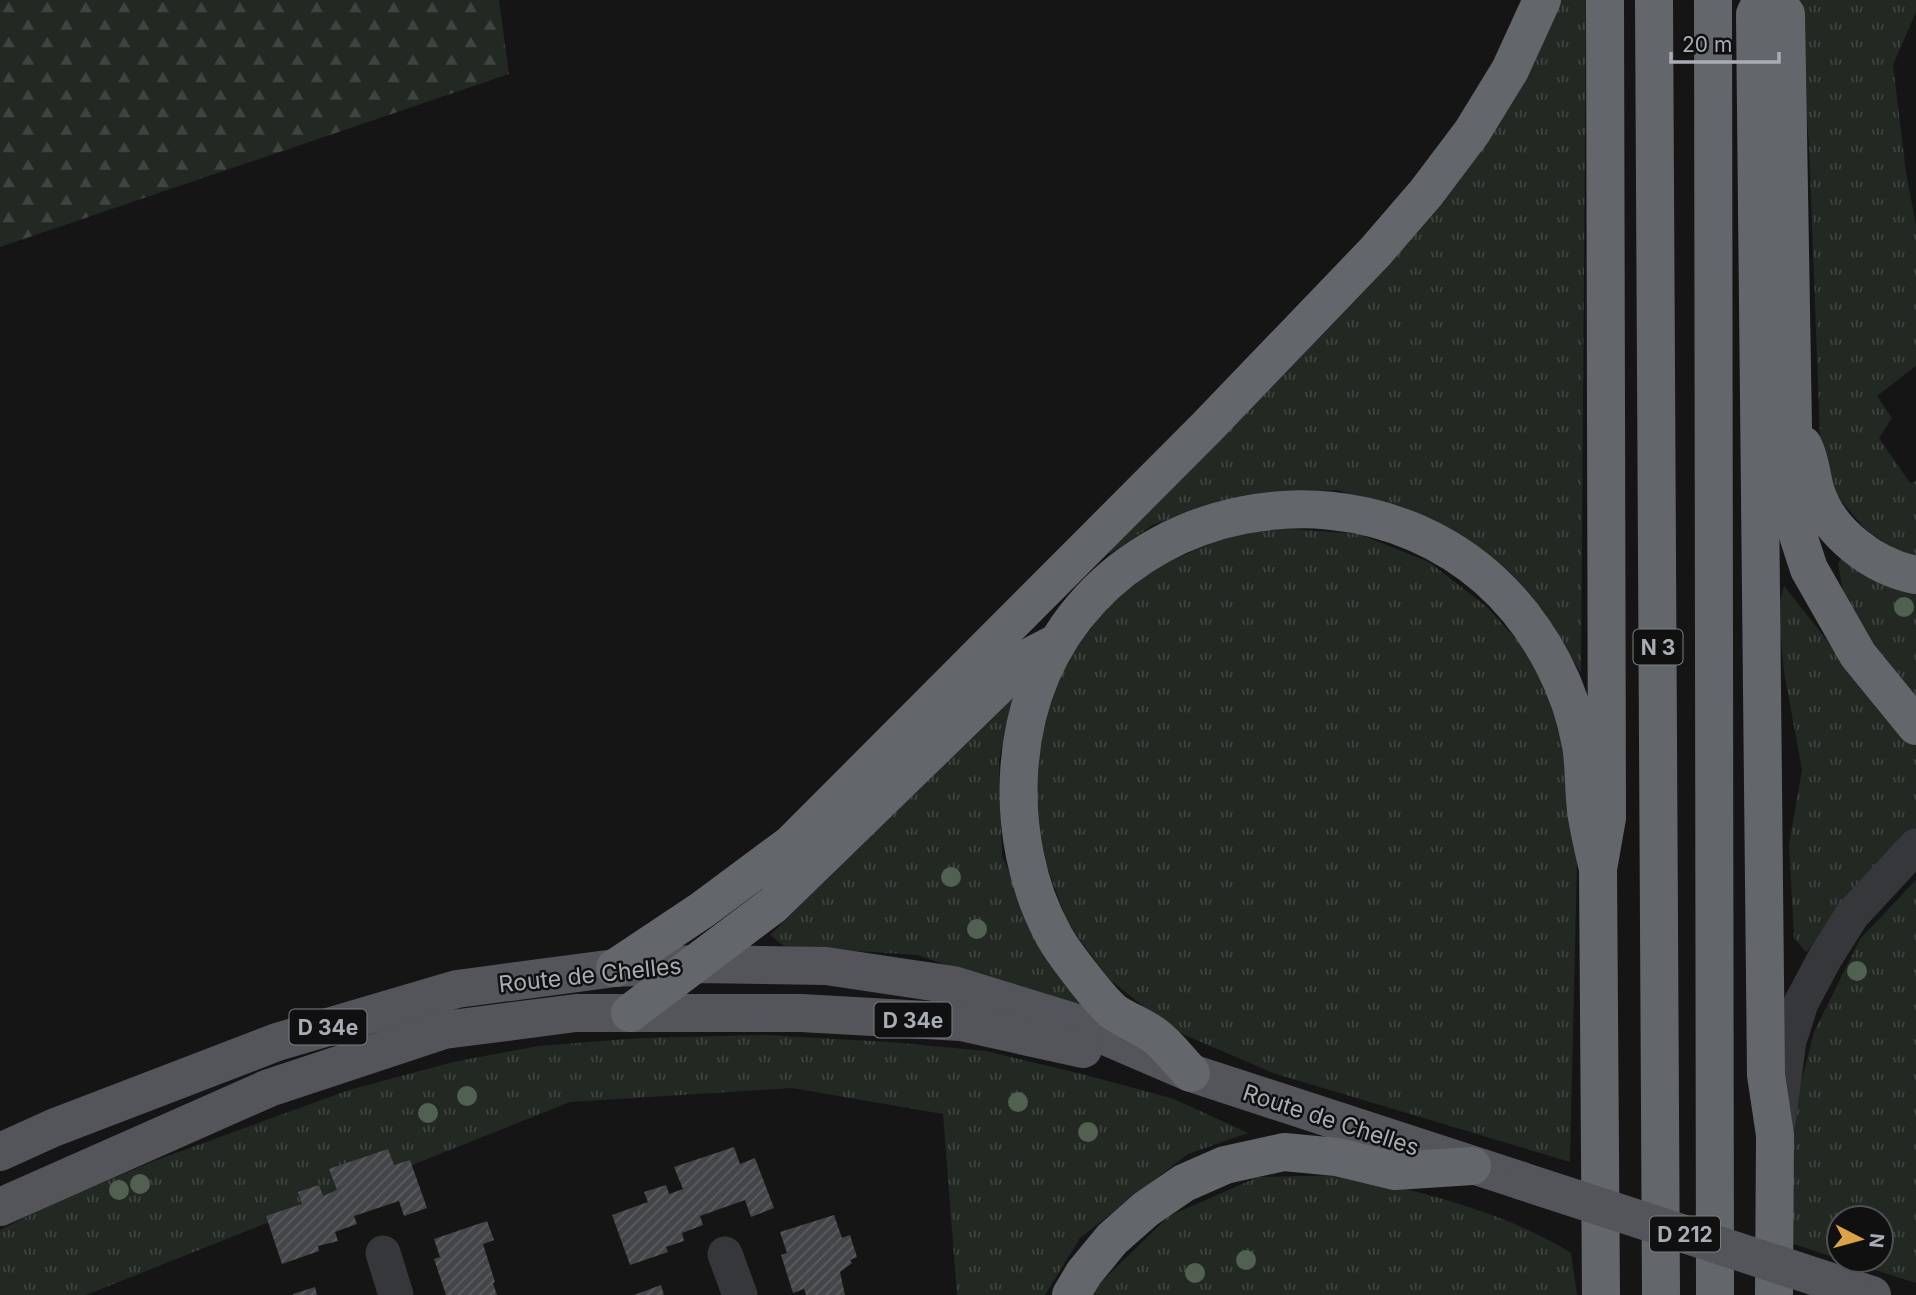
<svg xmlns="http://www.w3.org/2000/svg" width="1916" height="1295" font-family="Inter,sans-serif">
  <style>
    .grass { fill: url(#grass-tufts) }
    .forest { fill: url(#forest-firs) }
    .building { fill: url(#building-hatch) }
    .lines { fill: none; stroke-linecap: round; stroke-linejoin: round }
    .street { stroke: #36373b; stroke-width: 35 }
    .primary { stroke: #53555a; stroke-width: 38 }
    .highway { stroke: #63666b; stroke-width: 38 }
    .primary-bridge { stroke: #53555a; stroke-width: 38 }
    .tree { fill: #516051 }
    .labels { text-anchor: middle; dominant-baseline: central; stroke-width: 5; stroke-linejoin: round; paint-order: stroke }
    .shield { fill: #101011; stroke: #7a7e84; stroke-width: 2 }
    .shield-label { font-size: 21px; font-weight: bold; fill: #a8adb5 }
    .street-label { font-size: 23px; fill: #a8adb5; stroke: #101011 }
  </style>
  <defs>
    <pattern id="grass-tufts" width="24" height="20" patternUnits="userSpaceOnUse" patternTransform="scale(1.75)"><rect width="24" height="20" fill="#222822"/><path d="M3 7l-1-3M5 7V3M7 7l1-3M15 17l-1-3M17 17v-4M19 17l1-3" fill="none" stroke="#3f4440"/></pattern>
    <pattern id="forest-firs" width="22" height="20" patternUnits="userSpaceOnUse" patternTransform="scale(1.75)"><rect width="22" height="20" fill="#222822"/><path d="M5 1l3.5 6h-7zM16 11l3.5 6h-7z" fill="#3f4440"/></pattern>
    <pattern id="building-hatch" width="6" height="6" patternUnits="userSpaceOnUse" patternTransform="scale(1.75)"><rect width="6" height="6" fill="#444549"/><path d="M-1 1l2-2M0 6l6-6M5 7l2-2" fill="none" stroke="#5c5d61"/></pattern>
  </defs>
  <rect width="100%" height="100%" fill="#151516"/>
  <g class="grass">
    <polygon points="1561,0 1586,0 1581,673 1546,614 1502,567 1450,529 1410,511 1337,490 1277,493 1220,503 1153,525 1108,555 1117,539"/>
    <polygon points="1797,0 1916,0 1916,12 1893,65 1906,172 1916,225 1916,366 1877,396 1892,418 1879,438 1910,483 1916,481 1916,559 1897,551 1865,529 1832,490 1820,439 1809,143"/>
    <polygon points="1268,527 1359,534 1429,562 1487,607 1537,662 1572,776 1577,861 1570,1162 1273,1073 1173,1030 1109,979 1067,922 1038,841 1034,775 1042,722 1065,664 1106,608 1155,568 1214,542"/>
    <polygon points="1841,559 1916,590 1916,709 1847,611 1838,564"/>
    <polygon points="1784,586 1879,706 1916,746 1916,833 1806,952 1794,938 1789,845 1802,770 1784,672 1778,608"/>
    <polygon points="1013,699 999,760 1002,856 1053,965 1094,1009 1073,1008 917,955 784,946 770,935 981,725"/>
    <polygon points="1916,880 1916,1283 1843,1260 1881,1260 1881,1218 1839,1218 1839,1259 1791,1243 1792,1118 1814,1032 1860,939"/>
    <polygon points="765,1035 889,1042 986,1051 1082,1074 1174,1099 1248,1133 1188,1154 1080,1238 1045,1295 957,1295 943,1114 792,1088 570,1102 86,1295 0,1295 0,1230 46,1207 154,1161 349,1090 453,1062 538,1046 640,1038"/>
    <path d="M1350 1175C1426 1194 1504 1211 1571 1253L1577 1295H1094L1099 1284 1169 1216 1258 1177Z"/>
  </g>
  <polygon class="forest" points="0,0 499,0 509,74 0,247"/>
  <g class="building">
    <polygon points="734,1147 740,1164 755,1158 774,1208 751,1217 745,1200 700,1216 703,1225 682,1233 684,1241 666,1247 668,1252 630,1265 612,1215 648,1202 644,1192 666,1185 669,1194 683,1189 674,1167"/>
    <polygon points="388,1149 394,1165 410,1160 427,1208 404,1216 399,1201 354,1216 357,1224 335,1232 338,1241 318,1246 319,1251 282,1264 266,1216 302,1204 298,1192 319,1185 323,1196 337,1190 329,1169"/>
    <polygon points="834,1215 842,1238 850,1235 857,1257 850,1260 852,1263 840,1272 845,1295 806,1295 804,1289 793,1293 781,1255 787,1253 780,1232"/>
    <polygon points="487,1221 494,1240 483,1244 495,1282 493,1283 497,1295 446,1295 434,1259 440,1257 434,1239"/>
    <polygon points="661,1285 664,1295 634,1295"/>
    <polygon points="315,1287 317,1295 293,1295 293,1294"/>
  </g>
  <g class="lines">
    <g class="street">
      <polyline points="1778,1122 1789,1041 1801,1003 1825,958 1852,915 1916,846"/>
      <polyline points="383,1253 396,1295"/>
      <polyline points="725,1254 740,1295"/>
    </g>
    <g class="primary">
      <polyline points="0,1152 53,1128 277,1042 457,989 615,968 697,964 826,966 953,985 1070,1021 1191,1073 1522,1181"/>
      <polyline points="0,1207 269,1088 444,1030 576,1013 801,1013 961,1022 1083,1049"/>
      <polyline points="1847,1287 1872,1295"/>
    </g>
    <g class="highway">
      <polyline points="1654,0 1661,1295"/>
      <polyline points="1713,0 1715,1295"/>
      <polyline points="1762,0 1755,14 1766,1075 1775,1135 1774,1295"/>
      <polyline points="1774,0 1786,14 1793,428 1784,463 1794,523 1809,569 1858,655 1916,726"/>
      <path d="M1803 445C1811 460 1811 476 1816 492 1829 533 1874 567 1916 575"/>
      <polyline points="615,968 702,910 791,844 1206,428 1376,251 1426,193 1472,132 1510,70 1542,0"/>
      <polyline points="630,1013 773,905 1027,658 1054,644"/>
      <path d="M1191 1073C1179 1061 1168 1045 1154 1035 1142 1026 1127 1021 1114 1012 1101 1002 1061 950 1053 934 1027 886 1016 828 1019 774 1034 485 1422 410 1553 663 1566 688 1576 718 1581 745 1585 769 1583 794 1587 817 1590 835 1594 852 1598 869"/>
      <polyline points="1071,1295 1084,1273 1112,1239 1146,1209 1184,1183 1225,1165 1284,1152 1337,1157 1395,1171 1472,1166"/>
      <polyline points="1601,1295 1598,869 1607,818 1605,0"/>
    </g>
    <polyline class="primary-bridge" points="1522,1181 1847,1287"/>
  </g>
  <g class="tree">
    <circle cx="1904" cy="607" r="10"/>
    <circle cx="951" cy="877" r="10"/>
    <circle cx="977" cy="929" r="10"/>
    <circle cx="1857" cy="971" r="10"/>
    <circle cx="467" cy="1096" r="10"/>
    <circle cx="1018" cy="1102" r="10"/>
    <circle cx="428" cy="1113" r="10"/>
    <circle cx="1088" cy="1132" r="10"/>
    <circle cx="140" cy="1184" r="10"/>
    <circle cx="119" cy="1190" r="10"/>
    <circle cx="1246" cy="1260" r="10"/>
    <circle cx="1195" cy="1273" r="10"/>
  </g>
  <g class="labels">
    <g class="shield">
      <rect x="1633.5" y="629.5" width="49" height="35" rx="5"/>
      <rect x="874.5" y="1002.5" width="77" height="35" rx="5"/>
      <rect x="289.5" y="1009.5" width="77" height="35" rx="5"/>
      <rect x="1650" y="1216.5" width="70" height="35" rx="5"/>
    </g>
    <g class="shield-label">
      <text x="1658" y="647">N 3</text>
      <text x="913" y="1020">D 34e</text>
      <text x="328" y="1027">D 34e</text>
      <text x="1685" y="1234">D 212</text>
    </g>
    <g class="street-label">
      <text transform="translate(590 975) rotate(-6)">Route de Chelles</text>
      <text transform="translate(1331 1120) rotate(18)">Route de Chelles</text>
    </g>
  </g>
  <g transform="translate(1860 1239) rotate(96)"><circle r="33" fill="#101011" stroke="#4d4f53" stroke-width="2"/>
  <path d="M0-5L12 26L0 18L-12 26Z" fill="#dba248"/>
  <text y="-10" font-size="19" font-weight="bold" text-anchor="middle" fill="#a8adb5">N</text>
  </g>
  <path d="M1671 52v10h108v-10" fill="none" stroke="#a8adb5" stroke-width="3.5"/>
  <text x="1682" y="52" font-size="21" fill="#a8adb5" stroke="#101011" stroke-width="5" paint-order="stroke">20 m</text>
</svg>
